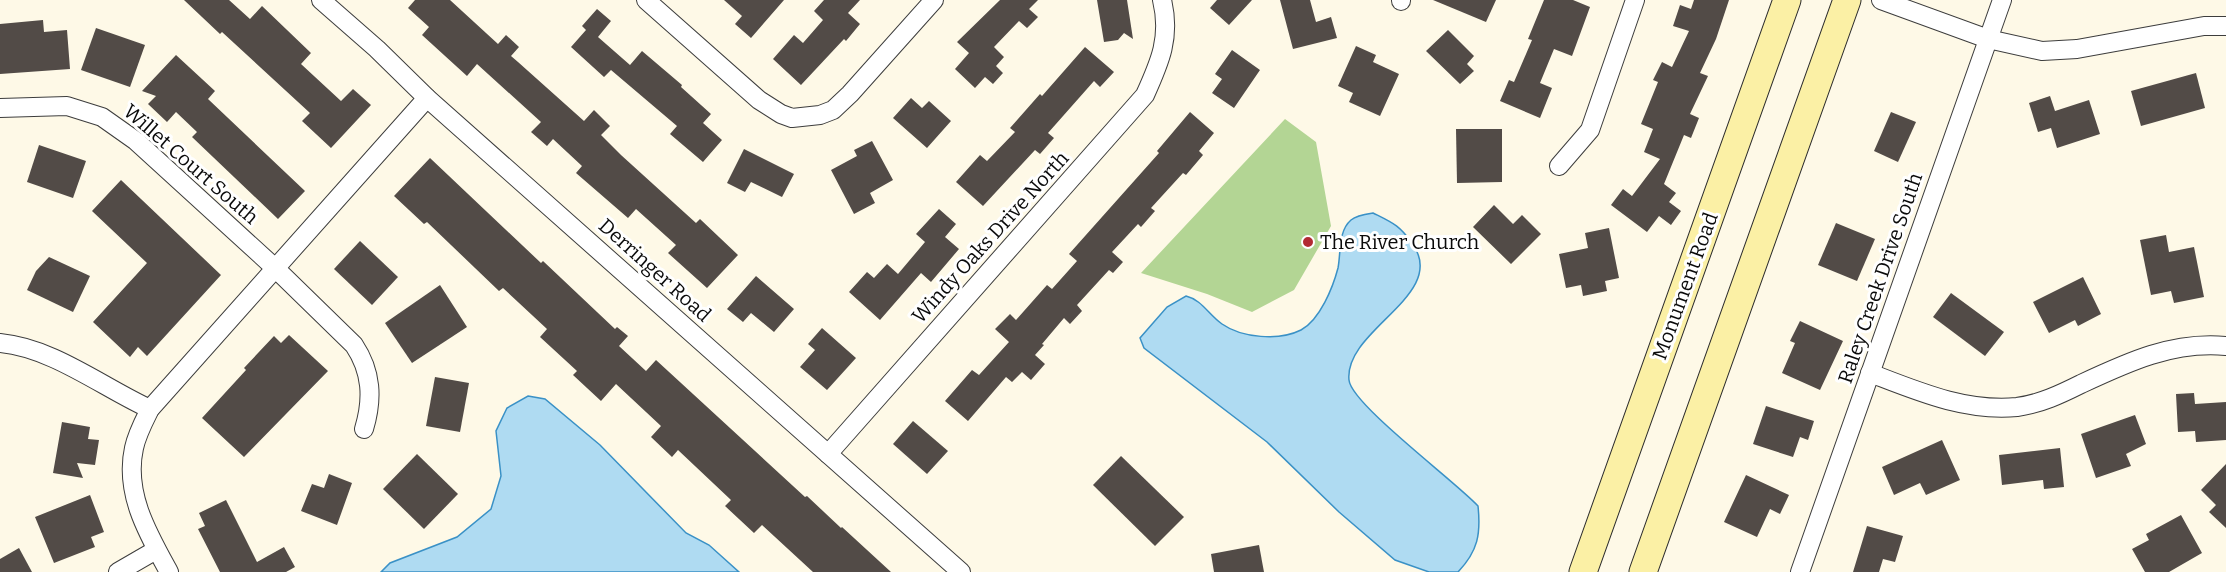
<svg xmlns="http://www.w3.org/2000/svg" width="2226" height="572" font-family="Bitter,serif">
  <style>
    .forest { fill: #b3d594 }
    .water { fill: #afdbf2; stroke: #3a91c6; stroke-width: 1.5 }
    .building { fill: #524b47 }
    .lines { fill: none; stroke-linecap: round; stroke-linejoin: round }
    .minor-casing { stroke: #3d3d3d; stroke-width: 20 }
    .secondary-casing { stroke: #2c2c2c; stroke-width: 29 }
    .minor { stroke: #fff; stroke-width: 18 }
    .secondary { stroke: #fbf0a5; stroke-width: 27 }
    .poi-dot { fill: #b22a33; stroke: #fff; stroke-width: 2 }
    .labels { text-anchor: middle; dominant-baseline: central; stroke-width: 6; stroke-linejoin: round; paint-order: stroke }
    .street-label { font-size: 20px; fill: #0a0a0a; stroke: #fff }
    .poi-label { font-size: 20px; fill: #0a0a0a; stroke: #fff; text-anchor: start }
  </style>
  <rect width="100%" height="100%" fill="#fef9e7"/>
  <polygon class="forest" points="1285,119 1316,142 1331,226 1294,290 1252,312 1207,294 1141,273"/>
  <g class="water">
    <path d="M1373 213C1393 223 1399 225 1412 243 1450 295 1344 329 1349 380 1351 404 1456 482 1478 506 1481 534 1478 551 1458 572H1429L1395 560 1339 512 1267 442 1144 348 1140 338 1167 307 1186 296C1202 300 1208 314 1222 324 1242 338 1279 341 1301 330 1320 320 1333 287 1338 268 1341 253 1338 231 1351 220 1357 215 1366 214 1373 213Z"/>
    <polygon points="528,396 545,399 600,445 686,533 709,545 739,572 381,572 390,563 457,537 491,509 501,476 496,431 507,408"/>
  </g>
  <g class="building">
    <polygon points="184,0 229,0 250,19 262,6 311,53 301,64 341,101 353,89 371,105 331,148 302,121 310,113 222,32 220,34"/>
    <polygon points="415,0 450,0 498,44 506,35 519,47 511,56 518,62 584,121 594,110 610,126 601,135 621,155 696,223 700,219 738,255 707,288 668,253 676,245 636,209 628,218 576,173 582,166 553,139 547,146 531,132 541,122 477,64 467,76 422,35 429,27 408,8"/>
    <polygon points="724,0 784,0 751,38 735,24 742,16"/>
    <polygon points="824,0 860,0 848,13 860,24 846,41 844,39 801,85 773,59 794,35 803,43 823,20 814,11"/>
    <polygon points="1000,0 1038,0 1029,9 1038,17 1027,28 1019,21 994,47 1004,57 996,66 1003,73 993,84 985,77 975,88 955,69 969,53 957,42"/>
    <polygon points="1097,0 1127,0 1133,39 1124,33 1118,40 1104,42"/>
    <polygon points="1217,0 1252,0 1229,25 1210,8"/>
    <polygon points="1280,0 1310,0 1316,22 1331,17 1337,38 1293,49"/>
    <polygon points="1433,0 1496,0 1486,22"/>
    <polygon points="1544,0 1573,0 1590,7 1572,56 1554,49 1540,83 1552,88 1540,118 1500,101 1509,80 1514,82 1532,40 1528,39"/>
    <polygon points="1694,0 1729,0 1716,39 1700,73 1708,76 1690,114 1699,118 1691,138 1684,135 1664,184 1676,193 1669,202 1681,211 1671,225 1659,216 1647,232 1611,205 1623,189 1632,196 1660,159 1644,152 1653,129 1641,124 1658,82 1653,80 1662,62 1672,67 1689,31 1673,26 1680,5 1691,9"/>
    <polygon points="597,9 611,21 598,37 630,65 642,51 682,85 681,87 711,114 703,123 722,140 703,162 670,134 677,126 611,70 604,77 571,47 586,30 582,26"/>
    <polygon points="43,20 44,32 67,30 70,69 0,74 0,24"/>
    <polygon points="96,28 145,45 130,87 81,70"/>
    <polygon points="1448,30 1474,56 1467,64 1474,71 1460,84 1426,51"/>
    <polygon points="1356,46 1376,55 1373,62 1399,74 1380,116 1349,102 1353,93 1338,86"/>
    <polygon points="1085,47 1114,72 1100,87 1094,81 1048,133 1054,138 1040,154 1035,150 983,206 956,182 980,155 987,161 1015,132 1010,128 1040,94 1042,96"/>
    <polygon points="1232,50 1260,70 1234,108 1212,93 1222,79 1215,74"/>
    <polygon points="176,55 215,91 208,99 305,191 278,219 192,137 197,132 176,112 167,122 148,104 156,96 142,91"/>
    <polygon points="2196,73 2205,108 2141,126 2131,91"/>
    <polygon points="2050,96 2055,111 2089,100 2100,134 2057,148 2051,128 2038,132 2029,103"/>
    <polygon points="911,98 922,108 929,101 951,121 927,148 893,118"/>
    <polygon points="1190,112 1214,133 1199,151 1203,155 1186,175 1183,173 1151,208 1155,211 1141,227 1138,224 1112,252 1123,262 1113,273 1109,270 1077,305 1082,311 1070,324 1064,318 1042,344 1044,345 1035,355 1045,364 1031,380 1022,372 1012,382 1006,377 968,421 945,401 972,370 979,375 1009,342 995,329 1010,314 1016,320 1047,285 1052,289 1077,261 1069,254 1159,153 1157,151"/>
    <polygon points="1891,112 1916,122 1898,162 1874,151"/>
    <polygon points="1456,129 1502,129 1502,182 1457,183"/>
    <polygon points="872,141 893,180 870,193 875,203 854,214 831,170 857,156 854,150"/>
    <polygon points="39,145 86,161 73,198 27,182"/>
    <polygon points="744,149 794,174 782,197 751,182 745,192 727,183"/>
    <polygon points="430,158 541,263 543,261 615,329 617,327 628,336 619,346 646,371 656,360 805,497 807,496 841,528 842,527 891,572 813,572 762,525 754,533 725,506 731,500 678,450 672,457 651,437 661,426 616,384 601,401 573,375 577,371 540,337 547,329 503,288 499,291 427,222 424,224 394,196"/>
    <polygon points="121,180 221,275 147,356 138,347 130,357 93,322 147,263 92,211"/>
    <polygon points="1494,205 1513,224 1522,215 1541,234 1511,264 1473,227"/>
    <polygon points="939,209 956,224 945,237 959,249 931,282 921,273 880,320 849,292 867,272 874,278 887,264 898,274 925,242 916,234"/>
    <polygon points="1836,223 1875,239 1857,281 1818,265"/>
    <polygon points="1609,228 1619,278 1605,281 1607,291 1583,296 1581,285 1566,288 1559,254 1588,248 1585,233"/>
    <polygon points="2166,235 2169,252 2194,247 2204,297 2174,303 2171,291 2151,295 2140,240"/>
    <polygon points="360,241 398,277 372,305 334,269"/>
    <polygon points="49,257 90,276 73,312 27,290 36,271"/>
    <polygon points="756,276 794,309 774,332 751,313 743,322 727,309"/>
    <polygon points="2083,277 2101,314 2078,326 2075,320 2049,333 2033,302"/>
    <polygon points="440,285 467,327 412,363 385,323"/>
    <polygon points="1951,293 2004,332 1985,356 1933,317"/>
    <polygon points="1800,321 1843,341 1820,390 1782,373 1795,343 1790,341"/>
    <polygon points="822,328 856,358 827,390 800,367 815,350 808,344"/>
    <polygon points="289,335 328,371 244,457 202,418 246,370 244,368 274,336 281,343"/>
    <polygon points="435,377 469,383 460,432 426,426"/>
    <polygon points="2194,393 2195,404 2226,402 2226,440 2196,442 2195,431 2178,432 2176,394"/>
    <polygon points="1766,406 1814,421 1808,440 1800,437 1793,457 1753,444"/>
    <polygon points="2135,415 2146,444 2126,454 2131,466 2096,478 2081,434"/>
    <polygon points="913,421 948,451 927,474 893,444"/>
    <polygon points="62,422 90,427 88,439 99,440 95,465 77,463 83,478 53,473"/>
    <polygon points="1942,440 1960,480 1926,495 1920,483 1894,495 1882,467"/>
    <polygon points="2060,448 2064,487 2044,489 2043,480 2002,485 1999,455"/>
    <polygon points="417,454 458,494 424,529 383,489"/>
    <polygon points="1121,456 1184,517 1155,546 1093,485"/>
    <polygon points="2226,464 2226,528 2209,512 2216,505 2201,490"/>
    <polygon points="329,474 352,483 337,525 301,511 312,484 324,488"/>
    <polygon points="1746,475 1789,495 1780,514 1770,509 1757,537 1724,522"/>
    <polygon points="90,495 104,532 91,537 95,547 54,563 35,517"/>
    <polygon points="226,500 257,562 284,547 295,567 286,572 220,572 198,529 205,526 199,513"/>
    <polygon points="2181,515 2202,553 2169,572 2145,572 2132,549 2149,540 2146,534"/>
    <polygon points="1867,526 1903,536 1895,562 1883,559 1879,572 1853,572"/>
    <polygon points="1259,545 1264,572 1214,572 1211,554"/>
    <polygon points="19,548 32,572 0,572 0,559"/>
  </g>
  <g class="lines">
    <defs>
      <g id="minor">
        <polyline points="321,0 377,49 427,98 961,572"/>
        <polyline points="646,0 759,100 781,114 792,118 820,115 833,110 850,94 934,0"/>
        <polyline points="1881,0 1988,39 2042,51 2077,49 2204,26 2226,26"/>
        <polyline points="1401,1 1401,0"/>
        <path d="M0 108 67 106 102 117 136 141 274 267 354 345C372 372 373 399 364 429"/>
        <polyline points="1559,166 1590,130 1635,0"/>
        <path d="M0 343C53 348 102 387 150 409"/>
        <path d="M1870 373C1917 391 1965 412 2017 407 2040 404 2061 394 2081 384 2128 362 2173 341 2226 346"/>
        <path d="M828 454 1145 95C1160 62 1171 37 1162 0"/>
        <polyline points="118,572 156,550"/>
        <path d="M169 572C148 534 124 493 134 448 137 434 144 421 150 409L427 98"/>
        <polyline points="1800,572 2002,0"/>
      </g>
      <g id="secondary">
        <polyline points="1583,572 1787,0"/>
        <polyline points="1643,572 1847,0"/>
      </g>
    </defs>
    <use href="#minor" class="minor-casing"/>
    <use href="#secondary" class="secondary-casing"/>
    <use href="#minor" class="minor"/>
    <use href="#secondary" class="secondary"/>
  </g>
  <circle class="poi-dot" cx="1308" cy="242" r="6"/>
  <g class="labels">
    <g class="street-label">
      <text transform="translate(191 164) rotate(41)">Willet Court South</text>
      <text transform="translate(990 237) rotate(-48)">Windy Oaks Drive North</text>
      <text transform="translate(655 270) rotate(42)">Derringer Road</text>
      <text transform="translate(1880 278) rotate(-71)">Raley Creek Drive South</text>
      <text transform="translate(1685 286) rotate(-70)">Monument Road</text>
    </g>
    <g class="poi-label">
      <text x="1320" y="242">The River Church</text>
    </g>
  </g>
</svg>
